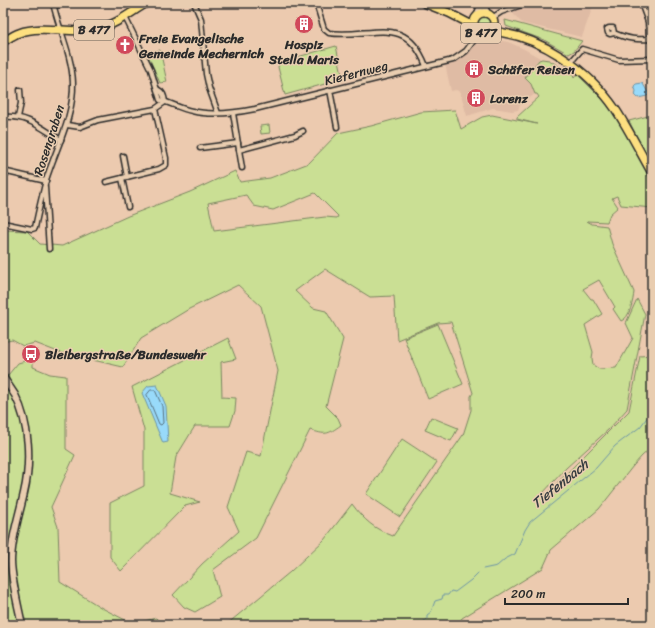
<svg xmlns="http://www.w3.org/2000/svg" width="655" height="628" font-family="Sriracha,sans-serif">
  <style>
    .built { fill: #dfbba4 }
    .green { fill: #cadf94; stroke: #7a8560; fill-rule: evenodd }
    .water { fill: #98dafa; stroke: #6c94a7 }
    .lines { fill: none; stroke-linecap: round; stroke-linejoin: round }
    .shore { stroke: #57717e; stroke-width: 1 }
    .stream { stroke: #6c94a7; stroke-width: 1 }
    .street-casing { stroke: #2b2b2b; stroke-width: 7 }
    .secondary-casing { stroke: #2b2b2b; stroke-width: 9 }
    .primary-casing { stroke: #2b2b2b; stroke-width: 10 }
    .street { stroke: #e9cdb0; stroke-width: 4 }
    .secondary { stroke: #e9cdb0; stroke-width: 6 }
    .primary { stroke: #fddf80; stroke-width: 7 }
    .labels { text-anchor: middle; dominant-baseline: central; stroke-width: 3; stroke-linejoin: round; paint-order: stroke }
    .shield { fill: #e9cdb0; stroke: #645c53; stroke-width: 1 }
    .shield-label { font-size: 12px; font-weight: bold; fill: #2b2b2b }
    .poi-label { font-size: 13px; font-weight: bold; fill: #2b2b2b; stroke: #e9cdb0; text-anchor: start }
    .street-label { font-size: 13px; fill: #2b2b2b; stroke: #e9cdb0 }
    .water-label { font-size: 14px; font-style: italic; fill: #363c40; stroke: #e9cdb0 }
  </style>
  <rect width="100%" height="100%" fill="#eccaaf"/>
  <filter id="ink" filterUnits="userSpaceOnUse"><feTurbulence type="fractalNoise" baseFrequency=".025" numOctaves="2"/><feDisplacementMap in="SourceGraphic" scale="8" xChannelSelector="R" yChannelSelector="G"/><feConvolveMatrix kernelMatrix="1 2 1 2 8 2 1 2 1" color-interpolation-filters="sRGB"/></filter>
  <g filter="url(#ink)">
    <g class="built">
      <polygon points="503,3 594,3 582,37 522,23"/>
      <polygon points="492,37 496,37 497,40 508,42 524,49 540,58 525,78 531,84 535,94 520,105 518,110 512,111 493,108 467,116 460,92 456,90 451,91 445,64 460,59 479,40 481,41"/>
    </g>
    <g class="green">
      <circle cx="484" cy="23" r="8"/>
      <polygon points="505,20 582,41 574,51 569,54 544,40 506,26"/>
      <polygon points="336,46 343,79 285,95 278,67 280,62"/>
      <polygon points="160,50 167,82 160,83 147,53"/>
      <path d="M542 59 549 60 573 75 574 78 577 74 605 102 622 124 652 178V208L621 205 617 196 612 198 618 207 610 214 607 222 587 221 592 224 607 226 612 244 634 292C633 301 630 318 621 321L613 309 615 307 599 280 583 289 591 299H593L602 314 585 325 593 352 592 358 593 365 599 369 616 368 633 338 626 323 637 299 645 314 627 409 609 429 566 468 542 494H546L629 411 640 356 652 355V447L642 456 633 466 599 509 551 550 543 568 462 618 458 625H226L290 572 324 540 352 504C364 520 374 529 393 536L463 435 471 410V396L473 393 451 322 438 323 397 340 394 296 370 297 325 269 295 291 313 308 326 311 343 339 326 406 338 418 341 425C327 435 326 435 310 430L256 538 213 570 220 597 195 612 184 607 173 595 202 564 239 531 228 507 246 452 261 456 278 371 261 306 238 285 189 309 141 338 123 367 58 352 35 343 23 346 12 340 3 342V230L27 231 40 244 62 246 128 216 190 192 235 171 240 182 270 178 309 163 338 133 371 126 421 112 455 110 461 129 482 117 492 115 537 124 517 119V117L539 97 537 94H535L531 84 525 78 539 60ZM315 193 338 216 337 218 325 217 214 231 208 203 246 195 254 206 273 210Z"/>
      <polygon points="652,115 652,160 649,161 629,121"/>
      <polygon points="269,125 270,133 261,134 260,126"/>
      <polygon points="438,324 463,384 428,399 404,338"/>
      <polygon points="228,338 236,359 221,362 222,397 236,398 235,411 230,426 195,426 176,457 170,493 200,502 185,506 121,571 110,557 110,503 144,486 144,430 132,387"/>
      <polygon points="25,361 33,361 33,367 50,374 66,376 66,449 75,455 51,507 58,527 60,582 102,608 133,624 156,618 163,625 3,625 3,381 18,363"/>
      <polygon points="431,417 458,428 451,441 425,430"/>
      <polygon points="402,439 437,462 400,517 366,494"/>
    </g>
    <g class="water">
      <polygon points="642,83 643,84 649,94 647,96 638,98 635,95 636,91 634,86 636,84"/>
      <polygon points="157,385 166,406 168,442 163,443 142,393 148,386"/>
    </g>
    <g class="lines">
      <polygon class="shore" points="151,390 155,390 162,406 163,423 161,425 159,424 147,395"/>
      <g class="stream">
        <polyline points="648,155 652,154"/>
        <polyline points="483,569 497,566 505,559 515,554 525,530 530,522 596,468 615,446 640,427 652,411"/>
        <polyline points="419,625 427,619 427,615 431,612 435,601 442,599 443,595 448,595 451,591 455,592 471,580 478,573"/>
      </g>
      <defs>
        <g id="street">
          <polyline points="194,3 201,19 206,74 209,88 218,113"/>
          <path d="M316 3 324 29 329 33C371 39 405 12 426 66"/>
          <polyline points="641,3 648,22 649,39"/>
          <polyline points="54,6 65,3"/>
          <path d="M125 17 151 70 160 100C171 103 181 109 192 111 212 116 235 113 255 109L453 60 466 51 480 32"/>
          <polyline points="492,18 501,12 527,3"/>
          <path d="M614 33 613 28H609L607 29 608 33 610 34 614 33C628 39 636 40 652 39"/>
          <polyline points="570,63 582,49 619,60 652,59"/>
          <path d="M157 89C163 92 164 95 165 102"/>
          <polyline points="330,90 337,127"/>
          <polyline points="233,113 242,168"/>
          <path d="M3 117C28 115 41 128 61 140"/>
          <polyline points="18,117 21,103 20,90"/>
          <polyline points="67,125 80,127 98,120 155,109"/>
          <polyline points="200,148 238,143"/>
          <polyline points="239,150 295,135 303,131"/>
          <polyline points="123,156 127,177"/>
          <polyline points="3,171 46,181"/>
          <polyline points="122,178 128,207"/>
          <polyline points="106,182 159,169 166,165 166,158 155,109 165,102"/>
          <polyline points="45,187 49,249"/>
          <path d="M3 223 32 229 35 228C38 212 42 196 46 180 56 148 74 117 73 83 72 55 59 30 53 3"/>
        </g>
        <g id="secondary">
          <polyline points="483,3 487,14"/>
          <polyline points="478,15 481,3"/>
          <path d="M3 377C7 383 11 389 15 395 30 424 31 463 24 493 19 516 11 539 11 562 12 583 18 605 22 625"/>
        </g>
        <g id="primary">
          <polyline points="424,3 449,13 474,26"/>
          <circle cx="484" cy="23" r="10"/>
          <path d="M490 31C540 35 588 69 616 110 629 130 640 152 652 173"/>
          <path d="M3 42C8 39 13 35 19 33 44 24 73 35 98 29 116 25 131 12 147 3"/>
        </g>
      </defs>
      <use href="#street" class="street-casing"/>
      <use href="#secondary" class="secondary-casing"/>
      <use href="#primary" class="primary-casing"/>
      <use href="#street" class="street"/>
      <use href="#secondary" class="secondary"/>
      <use href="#primary" class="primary"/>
    </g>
  </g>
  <defs>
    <symbol id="building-disc" viewBox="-11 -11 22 22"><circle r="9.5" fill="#d1495b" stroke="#e9cdb0"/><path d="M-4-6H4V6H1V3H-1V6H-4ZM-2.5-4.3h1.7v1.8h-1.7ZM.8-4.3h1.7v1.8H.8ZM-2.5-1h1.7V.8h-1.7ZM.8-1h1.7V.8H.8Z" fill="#fff"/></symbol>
    <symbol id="church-disc" viewBox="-11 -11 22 22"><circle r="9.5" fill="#d1495b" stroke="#e9cdb0"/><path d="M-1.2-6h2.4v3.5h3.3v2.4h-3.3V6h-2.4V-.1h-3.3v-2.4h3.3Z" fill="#fff"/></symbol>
    <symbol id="bus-disc" viewBox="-11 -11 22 22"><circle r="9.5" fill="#d1495b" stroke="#e9cdb0"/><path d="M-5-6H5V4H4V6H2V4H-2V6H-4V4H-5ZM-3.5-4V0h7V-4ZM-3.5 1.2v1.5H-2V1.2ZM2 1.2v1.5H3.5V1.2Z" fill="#fff"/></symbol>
  </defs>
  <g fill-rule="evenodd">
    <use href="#building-disc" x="293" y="13" width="22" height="22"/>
    <use href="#church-disc" x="114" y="34" width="22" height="22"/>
    <use href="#building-disc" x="463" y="58" width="22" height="22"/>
    <use href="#building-disc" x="465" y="87" width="22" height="22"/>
    <use href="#bus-disc" x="20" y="343" width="22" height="22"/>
  </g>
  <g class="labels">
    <g class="shield">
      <rect x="74" y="20" width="40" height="20" rx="3"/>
      <rect x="461" y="23" width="40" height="20" rx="3"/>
    </g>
    <g class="shield-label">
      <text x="94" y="30">B 477</text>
      <text x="481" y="33">B 477</text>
    </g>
    <g class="poi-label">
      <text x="139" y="38">Freie Evangelische<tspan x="139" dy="15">Gemeinde Mechernich</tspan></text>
      <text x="304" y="44" text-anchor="middle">Hospiz<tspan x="304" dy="15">Stella Maris</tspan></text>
      <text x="488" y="69">Schäfer Reisen</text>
      <text x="490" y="98">Lorenz</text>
      <text x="45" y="354">Bleibergstraße/Bundeswehr</text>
    </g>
    <g class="street-label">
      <text transform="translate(356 73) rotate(-14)">Kiefernweg</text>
      <text transform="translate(49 140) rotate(-72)">Rosengraben</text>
    </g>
    <g class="water-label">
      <text transform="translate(560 484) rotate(-39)">Tiefenbach</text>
    </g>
  </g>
  <rect width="655" height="628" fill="none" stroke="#e9cdb0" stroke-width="16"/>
  <rect x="8" y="8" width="639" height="612" fill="none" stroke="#2b2b2b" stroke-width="1.5" filter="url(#ink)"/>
  <path d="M505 598v6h123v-6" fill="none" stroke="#2b2b2b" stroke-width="2"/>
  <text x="511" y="598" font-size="12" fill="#2b2b2b" stroke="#e9cdb0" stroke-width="3" paint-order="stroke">200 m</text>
</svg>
